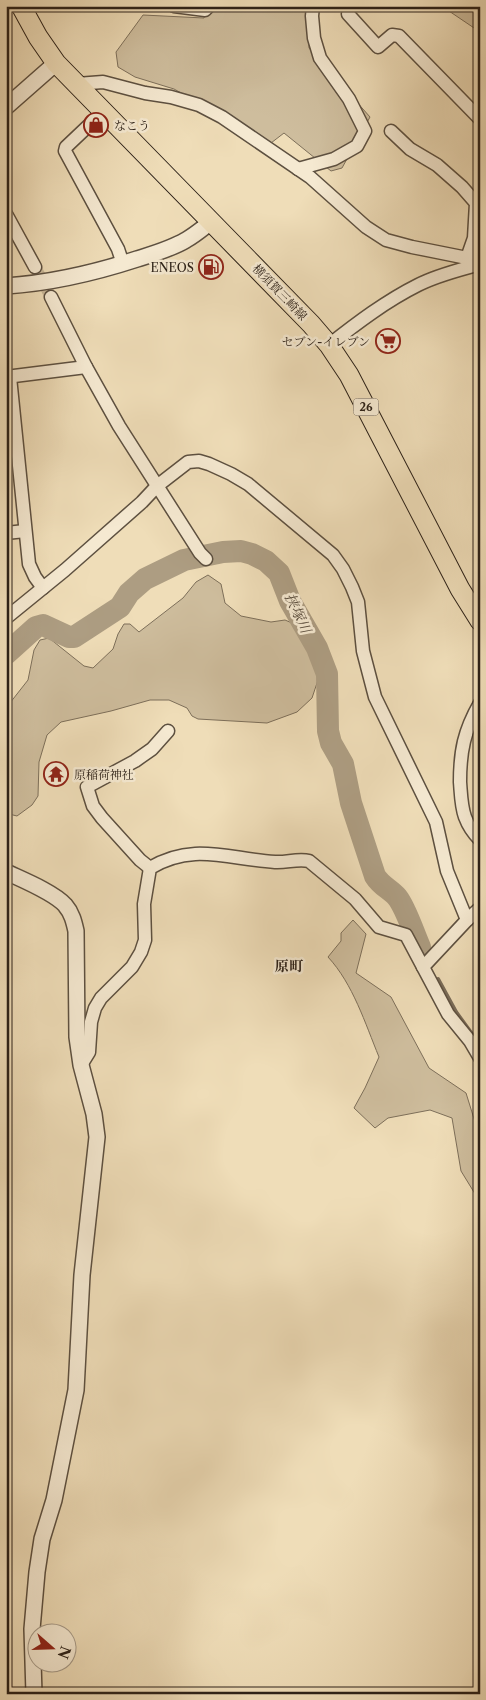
<svg xmlns="http://www.w3.org/2000/svg" width="486" height="1700" font-family="'Libre Caslon Text','Noto Serif JP',serif">
  <style>
    .green { fill: #cebd9d; stroke: #7d6f5a }
    .lines { fill: none; stroke-linecap: round; stroke-linejoin: round }
    .stream { stroke: #796b58; stroke-width: 4 }
    .river { stroke: #ad9d82; stroke-width: 22 }
    .minor-tunnel { stroke: #c8b798; stroke-width: 12; stroke-dasharray: 12 6; stroke-linecap: butt }
    .minor-casing { stroke: #5d5040; stroke-width: 15 }
    .tertiary-casing { stroke: #5d5040; stroke-width: 18 }
    .primary-casing { stroke: #2c2118; stroke-width: 21 }
    .minor { stroke: #f5e9d1; stroke-width: 12 }
    .tertiary { stroke: #f5e9d1; stroke-width: 15 }
    .primary { stroke: #efddb8; stroke-width: 19 }
    .labels { text-anchor: middle; dominant-baseline: central; stroke-width: 5; stroke-linejoin: round; paint-order: stroke }
    .shield { fill: #f5e9d1; stroke: #685d50; stroke-width: 1 }
    .shield-label { font-size: 11px; font-weight: bold; fill: #2c2118 }
    .poi-label { font-size: 12px; fill: #2c2118; stroke: #f5e9d1; text-anchor: start }
    .street-label { font-size: 12px; fill: #2c2118; stroke: #f5e9d1 }
    .water-label { font-size: 14px; font-style: italic; fill: #594c3d; stroke: #f5e9d1 }
    .neighbourhood-label { font-size: 14px; font-weight: bold; fill: #2c2118; stroke: #f5e9d1 }
  </style>
  <rect width="100%" height="100%" fill="#efddb8"/>
  <filter id="stains"><feTurbulence type="fractalNoise" baseFrequency=".004" numOctaves="4"/><feColorMatrix values="0 0 0 0 .2 0 0 0 0 .09 0 0 0 0 .02 0 0 0 .5 -.17"/></filter>
  <radialGradient id="worn" r=".72"><stop offset=".6" stop-color="#630" stop-opacity="0"/><stop offset="1" stop-color="#630" stop-opacity=".3"/></radialGradient>
  <g class="green">
    <polygon points="207,6 309,6 309,48 370,117 342,168 331,171 284,133 271,143 174,89 135,77 118,67 116,52 143,15 204,18"/>
    <polygon points="444,6 480,6 480,32 446,9"/>
    <polygon points="208,575 221,584 225,603 241,616 271,622 285,620 292,623 304,637 319,677 312,698 297,712 267,723 198,719 192,716 187,708 169,700 150,700 111,711 61,722 47,735 39,762 38,796 32,805 17,816 9,814 6,809 6,708 28,680 34,650 40,640 49,638 84,666 93,668 113,649 118,634 124,624 130,624 139,632 183,598 196,582"/>
    <path d="M353 920 366 934 356 973 391 997 429 1068 466 1093 480 1138V1202L461 1171 452 1118 430 1110 388 1118 375 1128 354 1108 365 1088 379 1057C365 1023 353 984 328 957L341 941V933Z"/>
  </g>
  <g class="lines">
    <polyline class="stream" points="438,979 456,1012 480,1045"/>
    <path class="river" d="M6 654 36 627 43 625 69 637H74L120 607 129 593 145 579 184 560 223 552 241 551 252 554 266 561 279 573 290 601 317 648 327 674 328 731 331 743 343 764 351 803 375 876C381 886 390 889 397 897 406 908 414 934 420 947"/>
    <polyline class="minor-tunnel" points="35,267 51,297"/>
    <defs>
      <g id="minor">
        <polyline points="174,6 205,10 209,6"/>
        <polyline points="348,14 378,47 392,35 399,36 480,119"/>
        <polyline points="77,84 103,82 145,93 171,97 199,105 222,117 310,177 366,227 386,240 412,247 467,258 480,264"/>
        <polyline points="104,111 66,147 65,151 118,249 123,264"/>
        <polyline points="391,131 410,149 437,165 462,187 476,203 474,238 467,258"/>
        <polyline points="298,169 334,159 357,146 365,131 349,99 320,58 314,38 312,16 313,6"/>
        <polyline points="6,214 35,267"/>
        <polyline points="51,297 86,367 119,426 200,553 206,559"/>
        <path d="M329 345C357 323 386 301 418 285 437 275 459 270 480 264"/>
        <polyline points="6,377 86,367"/>
        <polyline points="10,377 29,564 35,577 43,588"/>
        <polyline points="6,533 25,531"/>
        <polyline points="6,618 65,570 142,502 157,486 188,462 199,461 209,464 231,474 248,484 333,555 343,569 352,587 358,602 363,651 375,697 436,822 447,871 467,920"/>
        <path d="M480 703C464 731 460 751 460 782 461 794 461 806 465 817 468 825 474 834 480 840"/>
        <polyline points="150,868 140,860 102,818 93,806 87,787 135,761 152,749 168,731"/>
        <polyline points="480,908 467,920 423,967 448,1014 470,1041 480,1058"/>
        <path d="M81 1065 89 1052 91 1022 95 1008 101 998 132 967 141 952 145 940 144 904 150 868C193 842 228 859 275 862 286 863 298 858 309 861L355 899 379 927 406 935 423 967"/>
      </g>
      <g id="tertiary">
        <polyline points="6,107 56,63"/>
        <path d="M6 286C51 283 94 273 137 259 153 254 171 249 186 240 195 235 203 228 211 222"/>
        <path d="M6 872C23 880 53 892 65 905 72 913 74 922 76 931L77 1037 81 1065 94 1114 97 1137 82 1275 76 1390 54 1500 42 1539 37 1572 32 1629 34 1694"/>
      </g>
      <polyline id="primary" points="21,6 38,37 56,63 311,324 329,345 349,375 460,589 480,621"/>
    </defs>
    <use href="#minor" class="minor-casing"/>
    <use href="#tertiary" class="tertiary-casing"/>
    <use href="#primary" class="primary-casing"/>
    <use href="#minor" class="minor"/>
    <use href="#tertiary" class="tertiary"/>
    <use href="#primary" class="primary"/>
  </g>
  <defs>
    <symbol id="shop-ring" viewBox="-11 -11 22 22"><circle r="9.5" fill="#f5e9d1" stroke="#8f2418" stroke-width="1.5"/><path d="M-5-2.5h2.3a2.7 3.5 0 0 1 5.4 0H5L5.5 6h-11ZM-1.5-2.5h3a1.5 2.3 0 0 0-3 0Z" fill="#8f2418"/></symbol>
    <symbol id="fuel-ring" viewBox="-11 -11 22 22"><circle r="9.5" fill="#f5e9d1" stroke="#8f2418" stroke-width="1.5"/><path d="M-5.5-6h7V0h2V4h1.3V-2.5L3-4.5l.8-.8L6-3V5H2.5V1h-1V6h-7ZM-4.2-4.7v3.2H.2V-4.7Z" fill="#8f2418"/></symbol>
    <symbol id="supermarket-ring" viewBox="-11 -11 22 22"><circle r="9.5" fill="#f5e9d1" stroke="#8f2418" stroke-width="1.5"/><path d="M-6-5.5h2.5l.6 2H6L4.5 2H-2.5L-4.4-4H-6ZM-1.5 3.2a1.3 1.3 0 1 0 .1 0ZM3 3.2a1.3 1.3 0 1 0 .1 0Z" fill="#8f2418"/></symbol>
    <symbol id="temple-ring" viewBox="-11 -11 22 22"><circle r="9.5" fill="#f5e9d1" stroke="#8f2418" stroke-width="1.5"/><path d="M0-6L5-2H3V0L6.5 2.5H4V6H1.5V3h-3V6H-4V2.5H-6.5L-3 0V-2H-5Z" fill="#8f2418"/></symbol>
  </defs>
  <g fill-rule="evenodd">
    <use href="#shop-ring" x="82" y="111" width="28" height="28"/>
    <use href="#fuel-ring" x="197" y="253" width="28" height="28"/>
    <use href="#supermarket-ring" x="374" y="327" width="28" height="28"/>
    <use href="#temple-ring" x="42" y="760" width="28" height="28"/>
  </g>
  <g class="labels">
    <rect class="shield" x="353.5" y="398.5" width="25" height="17" rx="4"/>
    <g class="shield-label">
      <text x="366" y="407">26</text>
    </g>
    <g class="poi-label">
      <text x="114" y="125">なこう</text>
      <text x="194" y="267" text-anchor="end">ENEOS</text>
      <text x="370" y="341" text-anchor="end">セブン-イレブン</text>
      <text x="74" y="774">原稲荷神社</text>
    </g>
    <g class="street-label">
      <text transform="translate(280 292) rotate(46)">横須賀三崎線</text>
    </g>
    <g class="water-label">
      <text transform="translate(298 613) rotate(65)">挟塚川</text>
    </g>
    <g class="neighbourhood-label">
      <text x="289" y="966">原町</text>
    </g>
  </g>
  <rect width="486" height="1700" fill="none" stroke="#efddb8" stroke-width="25"/>
  <rect x="8" y="8" width="471" height="1685" fill="none" stroke="#2c2118" stroke-width="2.5"/>
  <rect x="12" y="12" width="461" height="1675" fill="none" stroke="#2c2118"/>
  <g transform="translate(52 1648) rotate(110)"><circle r="24" fill="#f5e9d1" stroke="#a59987"/>
  <path d="M0-4L9 19L0 12L-9 19Z" fill="#8f2418"/>
  <text y="-8" font-size="14" font-weight="bold" text-anchor="middle" fill="#2c2118">N</text>
  </g>
  <rect width="100%" height="100%" filter="url(#stains)"/>
  <rect width="100%" height="100%" fill="url(#worn)"/>
</svg>
